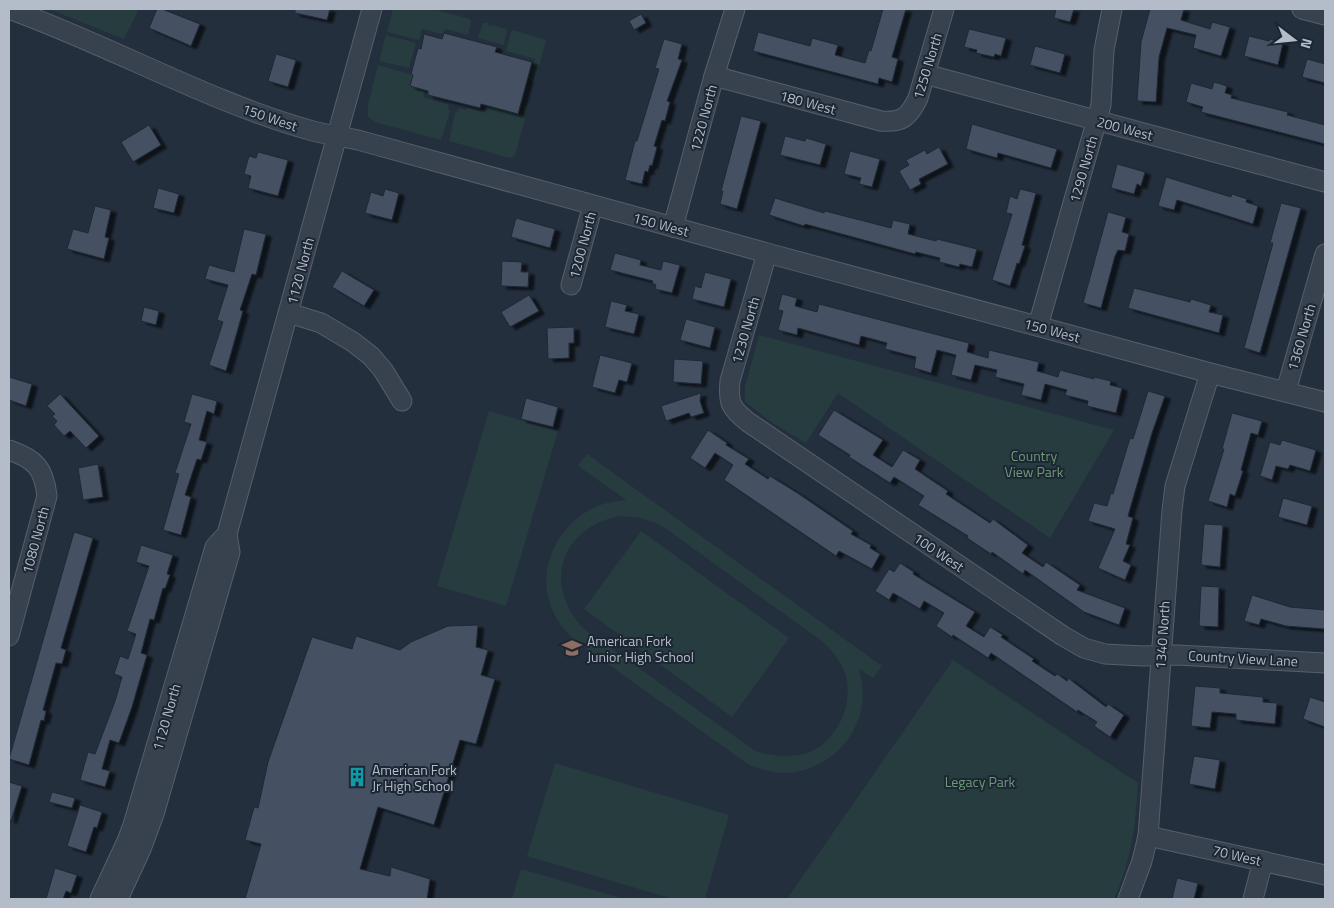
<svg xmlns="http://www.w3.org/2000/svg" width="1334" height="908" font-family="'Titillium Web',sans-serif">
  <style>
    .green { fill: #263c3f; fill-rule: evenodd }
    .building { fill: #455162; stroke: #1f2835; filter: url(#shadow) }
    .lines { fill: none; stroke-linecap: round; stroke-linejoin: round }
    .minor-casing { stroke: #565f6c; stroke-width: 21 }
    .minor { stroke: #38414e; stroke-width: 19 }
    .labels { text-anchor: middle; dominant-baseline: central; stroke-width: 4; stroke-linejoin: round; paint-order: stroke }
    .street-label { font-size: 14px; fill: #b4bcc9; stroke: #1d2633 }
    .park-label { font-size: 14px; fill: #6b9a76; stroke: #1d2633 }
    .poi-label { font-size: 14px; fill: #b4bcc9; stroke: #1d2633; text-anchor: start }
  </style>
  <defs>
    <filter id="shadow"><feDropShadow dx="5.5" dy="3" stdDeviation="1" flood-color="#0009"/></filter>
  </defs>
  <rect width="100%" height="100%" fill="#242f3e"/>
  <g class="green">
    <polygon points="49,9 139,9 124,39"/>
    <polygon points="393,9 433,9 470,19 471,22 468,35 445,29 442,34 422,29 419,40 387,32"/>
    <polygon points="483,23 488,23 490,26 493,25 507,29 504,45 478,38"/>
    <polygon points="513,30 546,40 535,82 530,81 535,59 506,51 511,32"/>
    <polygon points="386,35 416,43 409,68 379,61"/>
    <polygon points="378,65 413,75 410,86 425,90 423,97 449,105 448,109 450,111 441,140 375,122 368,117 368,105"/>
    <polygon points="525,104 528,107 515,156 510,158 449,141 455,113 458,112 459,108 466,110 468,108 482,112 485,105 522,115"/>
    <polygon points="759,335 1114,430 1050,538 838,393 806,443 771,422 745,402 745,387"/>
    <polygon points="489,411 558,431 506,606 437,586"/>
    <path d="M587 454 882 666 873 678 859 669C862 680 864 691 862 703 858 741 825 771 786 773 773 773 761 769 749 765L574 640C565 631 557 621 552 609 534 567 561 518 603 504 610 502 618 501 626 500L578 466ZM620 516C638 517 650 519 665 528L823 642C830 649 837 656 842 666 858 696 839 745 804 754 787 758 772 756 755 751L584 629C542 586 560 527 620 516Z"/>
    <polygon points="641,531 789,638 732,717 584,609"/>
    <path d="M953 660 1138 783C1135 828 1132 858 1114 899H787Z"/>
    <polygon points="555,763 729,815 705,899 673,899 527,856"/>
    <polygon points="521,869 625,899 512,899"/>
  </g>
  <g class="building">
    <polygon points="157,9 162,9 200,24 191,46 149,28"/>
    <polygon points="295,9 330,9 327,20 295,13"/>
    <polygon points="883,9 906,9 892,57 898,59 892,82 879,78 878,84 753,51 758,32 810,46 812,38 838,45 835,55 865,63 869,50 871,51"/>
    <polygon points="1056,9 1074,9 1070,22 1054,18"/>
    <polygon points="1150,9 1184,9 1181,20 1210,29 1212,22 1230,27 1221,56 1193,48 1196,35 1167,28 1159,57 1156,102 1137,101 1141,42"/>
    <polygon points="641,14 646,23 634,30 629,21"/>
    <polygon points="969,29 1006,38 1001,56 995,54 994,57 976,53 977,50 964,47"/>
    <polygon points="444,33 497,47 495,52 532,62 518,114 481,104 480,108 428,95 428,91 410,86 413,75 411,74 418,48 421,49 424,34 442,39"/>
    <polygon points="1249,36 1269,41 1270,39 1283,43 1278,65 1244,56"/>
    <polygon points="664,39 682,44 678,59 682,60 667,101 670,102 665,121 662,120 654,146 657,147 652,166 650,165 648,172 645,171 642,184 625,180 635,141 637,141 659,69 655,68"/>
    <polygon points="1035,46 1065,54 1060,73 1030,65"/>
    <polygon points="276,54 296,60 288,87 268,81"/>
    <polygon points="1307,59 1325,64 1325,83 1302,77"/>
    <polygon points="1214,82 1227,86 1225,93 1232,95 1231,98 1288,112 1287,115 1325,125 1325,144 1201,112 1203,107 1186,102 1191,83 1212,89"/>
    <polygon points="741,116 761,121 737,209 720,204 723,191 721,191"/>
    <polygon points="972,124 1057,149 1051,168 998,153 997,158 966,149"/>
    <polygon points="149,125 161,145 133,162 121,142"/>
    <polygon points="785,136 805,141 806,138 826,144 820,165 780,155"/>
    <polygon points="939,147 948,164 919,179 921,184 910,190 899,171 909,165 906,160 925,150 927,154"/>
    <polygon points="850,151 880,159 872,187 859,184 861,178 844,174"/>
    <polygon points="258,152 288,160 278,196 248,188 251,176 244,174 249,156 256,158"/>
    <polygon points="1117,164 1145,172 1141,186 1137,184 1134,194 1111,188"/>
    <polygon points="1166,177 1231,197 1232,194 1247,199 1246,202 1258,206 1253,224 1177,200 1174,210 1158,206"/>
    <polygon points="158,188 179,194 174,213 153,208"/>
    <polygon points="385,189 399,193 392,220 365,213 371,192 383,196"/>
    <polygon points="1020,189 1036,193 1022,245 1025,246 1019,264 1017,263 1010,286 992,280 1012,214 1006,213 1010,196 1017,199"/>
    <polygon points="775,198 824,213 825,211 891,228 893,220 910,224 908,234 936,241 937,239 977,249 972,267 960,264 959,267 939,262 940,258 916,252 915,254 805,224 804,226 769,215"/>
    <polygon points="1281,203 1301,208 1260,353 1244,348 1273,243 1270,243"/>
    <polygon points="95,206 111,210 105,237 109,238 104,259 67,249 73,229 88,233"/>
    <polygon points="1108,212 1126,217 1122,232 1129,234 1125,251 1118,250 1115,256 1101,308 1083,303"/>
    <polygon points="516,218 555,229 550,248 511,237"/>
    <polygon points="244,229 266,234 256,275 252,274 240,310 243,311 226,371 209,365 223,322 217,320 228,285 205,279 209,265 234,272"/>
    <polygon points="615,253 641,260 640,265 661,270 663,261 680,265 672,293 655,289 656,285 652,283 653,281 610,270"/>
    <polygon points="502,261 522,262 521,272 529,272 528,287 501,286"/>
    <polygon points="342,271 374,290 364,306 332,287"/>
    <polygon points="705,272 731,279 724,307 692,299 695,286 701,288"/>
    <polygon points="1134,288 1190,302 1191,299 1211,305 1209,312 1223,315 1219,333 1128,308"/>
    <polygon points="782,294 797,298 795,306 817,312 819,304 969,343 967,352 988,358 989,350 1039,362 1037,371 1058,377 1060,370 1094,379 1094,377 1111,381 1110,385 1122,388 1116,413 1087,406 1088,401 1065,395 1067,390 1045,384 1041,400 1021,395 1024,384 995,377 997,370 975,365 971,380 951,375 956,355 937,350 931,373 914,368 916,357 885,349 887,343 861,336 859,345 798,328 797,335 778,330 783,311 778,310"/>
    <polygon points="529,295 539,311 510,327 501,312"/>
    <polygon points="611,301 627,305 625,311 639,314 634,334 605,327"/>
    <polygon points="144,307 159,311 156,325 141,321"/>
    <polygon points="686,319 715,327 710,348 680,340"/>
    <polygon points="574,327 574,343 569,343 569,358 548,359 547,328"/>
    <polygon points="600,355 632,363 627,382 619,380 615,393 592,387"/>
    <polygon points="674,359 703,361 701,384 673,382"/>
    <polygon points="9,377 32,384 26,406 9,400"/>
    <polygon points="1148,391 1165,396 1152,433 1128,516 1133,518 1126,544 1130,545 1123,561 1131,565 1125,580 1098,568 1115,529 1088,521 1094,503 1107,506 1111,493 1113,494 1130,438 1133,439"/>
    <polygon points="701,393 700,401 704,413 691,417 689,413 666,421 661,406"/>
    <polygon points="60,394 99,436 86,448 70,431 64,436 54,425 57,421 52,416 55,414 47,406"/>
    <polygon points="192,394 217,401 214,414 207,411 199,440 207,442 201,460 197,459 185,495 191,497 181,535 163,530 179,474 175,473 191,424 184,422"/>
    <polygon points="526,398 558,407 553,427 521,419"/>
    <polygon points="834,410 883,440 873,455 892,467 903,450 920,460 915,469 948,491 946,494 990,523 993,519 1028,545 1022,553 1043,567 1046,562 1080,585 1077,590 1125,608 1119,625 1084,612 1025,570 1023,574 992,552 991,554 967,538 968,536 918,505 924,496 894,477 890,483 849,457 850,455 818,435"/>
    <polygon points="1232,413 1262,421 1258,435 1251,433 1241,470 1243,471 1235,496 1230,494 1227,507 1208,501 1224,449 1222,449"/>
    <polygon points="708,430 727,443 726,445 749,459 745,464 768,479 770,476 799,494 853,531 851,534 871,545 870,548 880,554 872,569 839,551 836,556 724,480 733,465 715,453 705,468 690,458"/>
    <polygon points="1282,440 1316,450 1310,471 1290,465 1288,469 1276,466 1272,480 1260,476 1270,442 1280,445"/>
    <polygon points="98,464 103,497 83,500 78,468"/>
    <polygon points="1283,498 1312,506 1307,525 1278,517"/>
    <polygon points="1204,524 1223,525 1220,567 1201,565"/>
    <polygon points="74,532 93,538 61,648 66,650 62,664 56,663 43,710 46,711 44,721 41,720 29,765 9,759"/>
    <polygon points="141,545 173,555 167,574 170,575 165,589 163,588 154,620 150,619 141,653 147,655 132,707 119,743 110,740 102,769 110,771 105,787 80,780 88,752 95,754 115,701 122,677 114,674 120,656 128,659 136,634 127,631 149,566 136,562"/>
    <polygon points="900,563 914,572 913,574 975,612 966,626 984,637 990,627 1003,635 1001,637 1034,659 1032,661 1055,676 1057,674 1067,681 1068,678 1106,707 1108,704 1124,715 1110,737 1094,726 1097,722 1078,710 1077,712 991,653 988,658 953,635 952,637 936,626 944,613 924,601 920,609 893,593 889,600 875,591 889,569 894,572"/>
    <polygon points="1201,586 1219,587 1218,627 1199,626"/>
    <polygon points="1252,595 1290,607 1325,610 1325,629 1286,626 1261,619 1259,625 1244,621"/>
    <polygon points="478,625 476,647 488,650 481,675 495,679 476,744 460,740 434,825 378,807 360,869 390,876 391,867 430,879 427,899 245,899 261,844 245,840 254,807 258,808 268,762 312,637 352,649 356,636 400,650 411,642 448,626"/>
    <polygon points="1195,686 1220,688 1220,693 1263,697 1263,702 1277,703 1275,724 1236,720 1236,714 1212,712 1210,728 1191,726"/>
    <polygon points="1310,697 1325,702 1325,727 1303,719"/>
    <polygon points="1194,756 1220,760 1215,789 1189,784"/>
    <polygon points="9,782 22,786 11,821 9,820"/>
    <polygon points="52,792 75,798 72,808 49,802"/>
    <polygon points="80,805 102,812 97,828 94,827 86,852 67,846"/>
    <polygon points="55,868 77,875 71,893 66,891 63,899 46,899"/>
    <polygon points="1177,878 1198,883 1194,899 1172,899"/>
  </g>
  <g class="lines">
    <defs>
      <g id="minor">
        <path d="M9 9C112 46 208 102 313 131 328 135 343 137 358 140L767 253 1210 373 1325 402"/>
        <polyline points="1302,9 1325,15"/>
        <polyline points="925,74 1325,182"/>
        <path d="M714 76 881 121C902 123 909 117 918 98L944 9"/>
        <polyline points="673,227 714,76 735,9"/>
        <path d="M767 253 730 381C728 402 730 408 748 422L1063 636 1084 648 1105 654 1143 656 1177 655 1325 663"/>
        <polyline points="571,285 593,205"/>
        <polyline points="289,313 321,323 353,342 371,356 383,370 402,401"/>
        <polyline points="1038,326 1101,105 1104,50 1112,9"/>
        <polyline points="1286,391 1325,254"/>
        <path d="M9 450C35 459 44 468 47 496L9 636"/>
        <polyline points="1148,836 1325,875"/>
        <polyline points="100,899 127,841 133,825 215,547 227,534 372,9"/>
        <polyline points="118,899 141,849 154,814 230,552 227,534"/>
        <polyline points="1128,899 1142,861 1148,836 1172,510 1175,486 1210,373"/>
        <polyline points="1253,899 1263,861"/>
      </g>
    </defs>
    <use href="#minor" class="minor-casing"/>
    <use href="#minor" class="minor"/>
  </g>
  <defs>
    <symbol id="school-bare" viewBox="-9 -9 18 18"><path d="M0-5L7-2L0 1L-7-2ZM-4 1L0 2.5L4 1V4Q0 6-4 4Z" fill="#8d6e63" stroke="#1d2633" stroke-width="2.5" paint-order="stroke"/></symbol>
    <symbol id="building-bare" viewBox="-9 -9 18 18"><path d="M-4-6H4V6H1V3H-1V6H-4ZM-2.5-4.3h1.7v1.8h-1.7ZM.8-4.3h1.7v1.8H.8ZM-2.5-1h1.7V.8h-1.7ZM.8-1h1.7V.8H.8Z" fill="#0f9aa8" stroke="#1d2633" stroke-width="2.5" paint-order="stroke"/></symbol>
  </defs>
  <g fill-rule="evenodd">
    <use href="#school-bare" x="558" y="634" width="28" height="28"/>
    <use href="#building-bare" x="343" y="763" width="28" height="28"/>
  </g>
  <g class="labels">
    <g class="street-label">
      <text transform="translate(927 66) rotate(-73)">1250 North</text>
      <text transform="translate(808 102) rotate(15)">180 West</text>
      <text transform="translate(270 117) rotate(19)">150 West</text>
      <text transform="translate(703 118) rotate(-75)">1220 North</text>
      <text transform="translate(1125 128) rotate(15)">200 West</text>
      <text transform="translate(1083 169) rotate(-74)">1290 North</text>
      <text transform="translate(661 224) rotate(15)">150 West</text>
      <text transform="translate(582 245) rotate(-75)">1200 North</text>
      <text transform="translate(300 271) rotate(-75)">1120 North</text>
      <text transform="translate(745 330) rotate(-74)">1230 North</text>
      <text transform="translate(1052 330) rotate(15)">150 West</text>
      <text transform="translate(1301 337) rotate(-74)">1360 North</text>
      <text transform="translate(35 540) rotate(-75)">1080 North</text>
      <text transform="translate(939 552) rotate(34)">100 West</text>
      <text transform="translate(1162 635) rotate(-86)">1340 North</text>
      <text transform="translate(1243 658) rotate(3)">Country View Lane</text>
      <text transform="translate(166 717) rotate(-74)">1120 North</text>
      <text transform="translate(1237 855) rotate(13)">70 West</text>
    </g>
    <g class="park-label">
      <text x="1034" y="455">Country<tspan x="1034" dy="16">View Park</tspan></text>
      <text x="980" y="781">Legacy Park</text>
    </g>
    <g class="poi-label">
      <text x="587" y="640">American Fork<tspan x="587" dy="16">Junior High School</tspan></text>
      <text x="372" y="769">American Fork<tspan x="372" dy="16">Jr High School</tspan></text>
    </g>
  </g>
  <rect width="1334" height="908" fill="none" stroke="#b4bcc9" stroke-width="20"/>
  <g transform="translate(1294 40) rotate(106)" stroke="#1d2633" stroke-width="4" paint-order="stroke">
  <path d="M0-4L9 19L0 12L-9 19Z" fill="#b4bcc9"/>
  <text y="-8" font-size="14" font-weight="bold" text-anchor="middle" fill="#b4bcc9">N</text>
  </g>
</svg>
